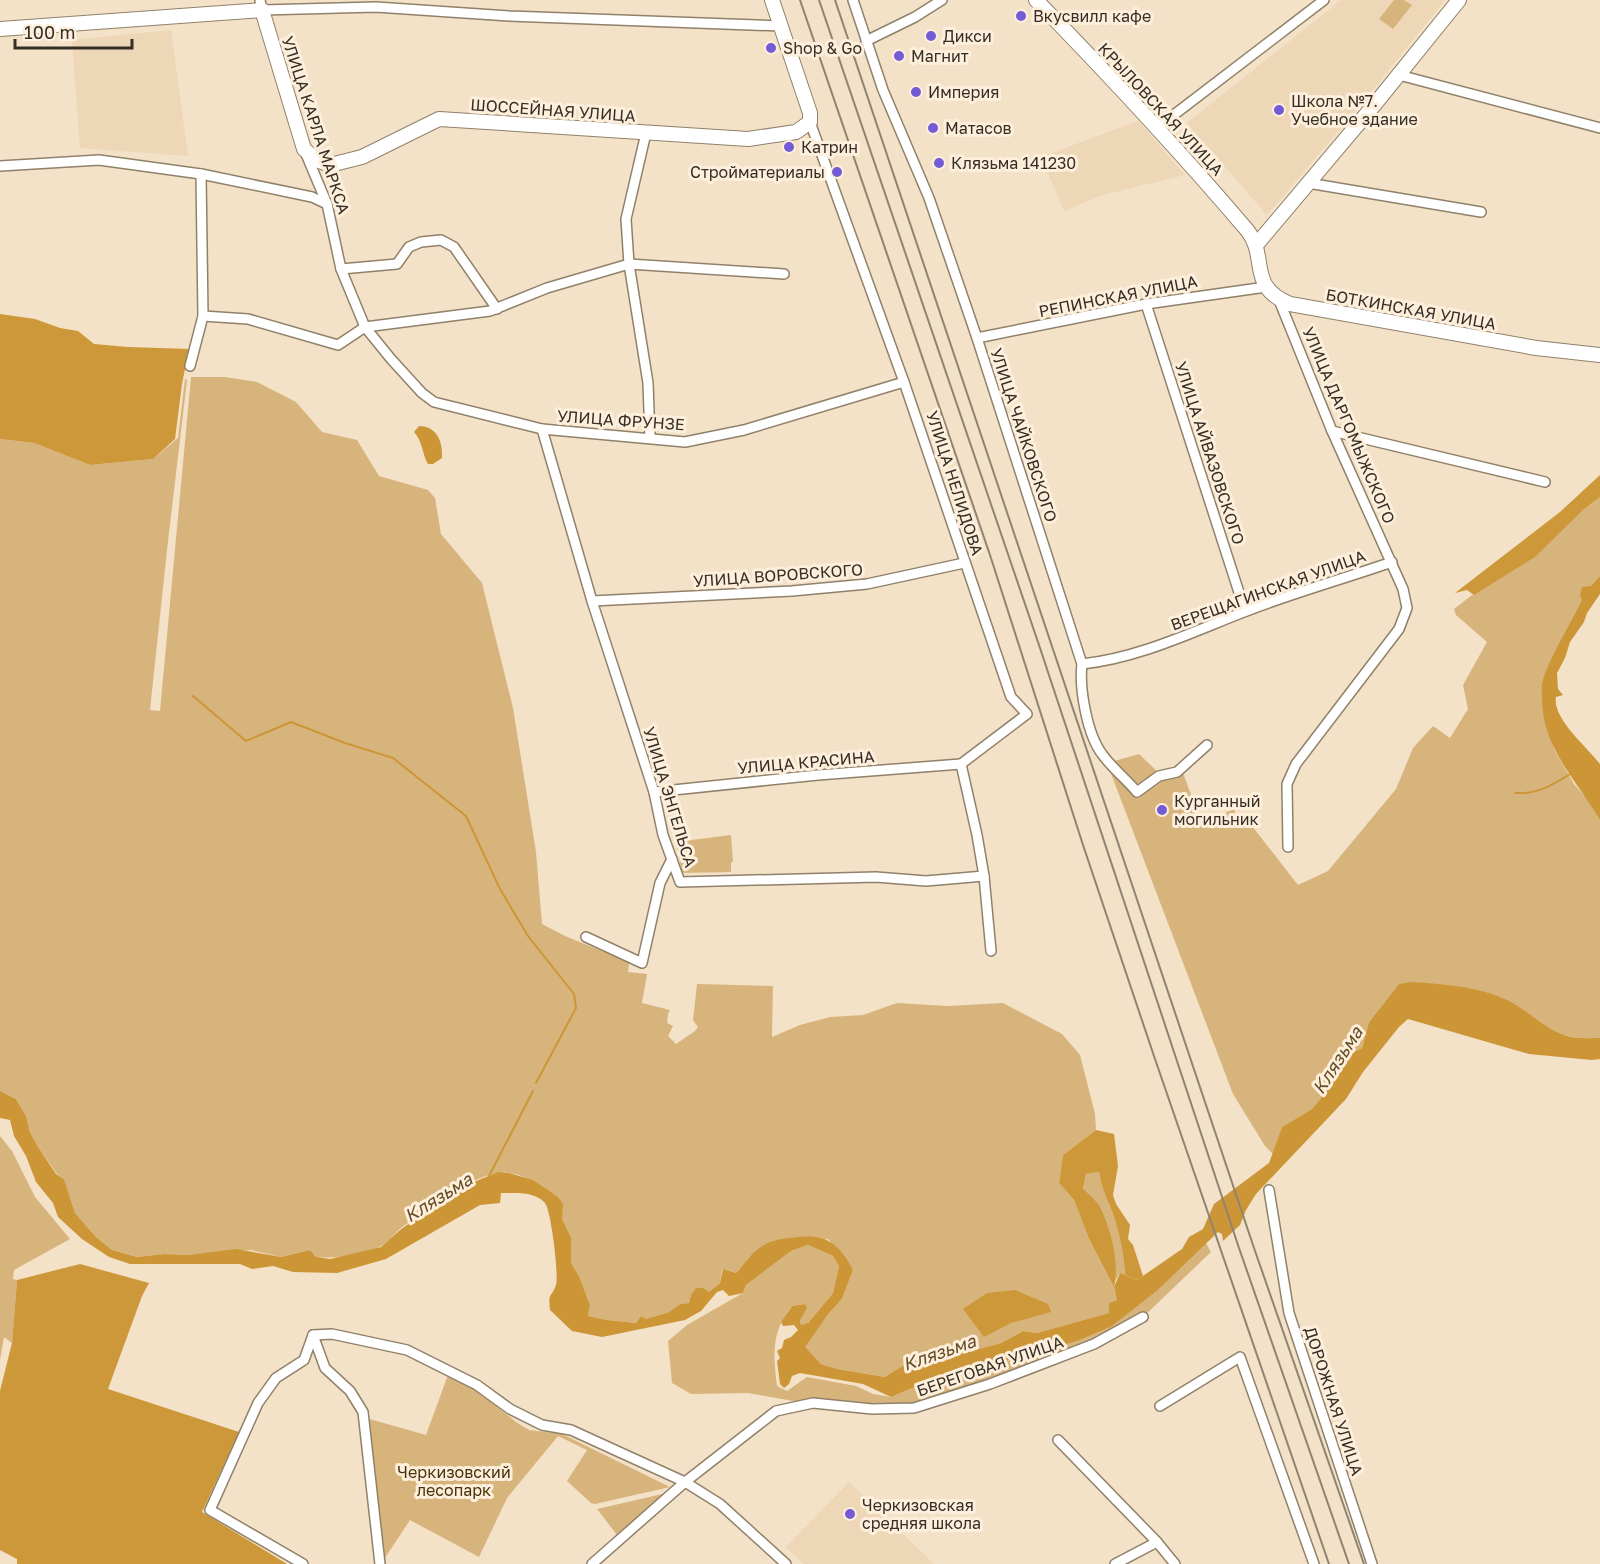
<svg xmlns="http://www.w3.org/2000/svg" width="1600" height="1564" font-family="'Golos Text',sans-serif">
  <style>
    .built { fill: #edd7b7 }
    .green { fill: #d8b47d }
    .forest { fill: #cd9839 }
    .water { fill: #cc9637 }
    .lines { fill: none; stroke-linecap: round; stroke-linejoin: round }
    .stream { stroke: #cc9637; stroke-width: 2 }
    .street-casing { stroke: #908169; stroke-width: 12 }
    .secondary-casing { stroke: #908169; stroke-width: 16 }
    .street { stroke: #fff; stroke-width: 9 }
    .secondary { stroke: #fff; stroke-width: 14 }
    .rail { stroke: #8f8372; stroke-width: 2 }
    .poi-dot { fill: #725bd5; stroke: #fdefdb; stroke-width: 2 }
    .labels { text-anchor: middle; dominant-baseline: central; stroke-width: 6; stroke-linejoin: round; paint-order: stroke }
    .poi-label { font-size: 16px; fill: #352e25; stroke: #fdefdb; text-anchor: start }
    .street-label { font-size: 16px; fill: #352e25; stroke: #fdefdb }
    .park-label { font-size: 16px; fill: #48320a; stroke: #fdefdb }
    .water-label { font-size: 18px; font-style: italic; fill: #644c27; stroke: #fdefdb }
  </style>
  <rect width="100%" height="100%" fill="#f3e1c8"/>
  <g class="built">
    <polygon points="1341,0 1445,0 1367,97 1267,215 1187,123"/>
    <polygon points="171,30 188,156 80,148 72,40"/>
    <polygon points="1138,121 1185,175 1099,196 1064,211 1041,157"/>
    <polygon points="849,1482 934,1564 804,1564 786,1547"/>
  </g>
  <g class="green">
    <polygon points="1394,0 1404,0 1412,5 1393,29 1379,19"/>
    <path d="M191 377H225L257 382 296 402 322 432 357 440 379 476 428 490 435 498 441 534 482 583 513 708 536 852 542 924 565 936 629 962 628 972 647 974 642 1003 670 1010 668 1014 667 1023 673 1026 668 1036 676 1044 695 1031 698 1027 693 1020 697 984 773 986 772 1037 800 1025 830 1017 863 1015 897 1003 948 1006 1003 1003 1062 1034 1080 1055 1095 1114 1096 1130 1063 1155 1059 1183 1074 1200 1089 1239 1114 1287 1117 1300 1109 1303V1313L1037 1333 1023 1331 1001 1343 961 1354 943 1362 911 1361C903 1368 893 1370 885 1377L837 1369 821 1364 804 1347 829 1313 842 1299 853 1270 828 1239 758 1249 736 1273 726 1270H722L720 1283 709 1292 691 1295 689 1303 680 1304 669 1312 646 1319 641 1316 636 1323 607 1320 588 1316 590 1305 579 1276 571 1263V1237L562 1219 558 1197C540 1188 531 1176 509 1173 480 1168 423 1212 400 1229 393 1235 387 1244 379 1247 361 1255 335 1259 316 1257L310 1250 281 1257 251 1250 189 1255 164 1254 137 1257 112 1250 95 1236 75 1213 64 1179 57 1174 37 1145 30 1132 26 1116 16 1099 0 1091V439L34 443 90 465 153 459 178 438 185 379 187 380 167 550 150 710 160 711Z"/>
    <path d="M1600 497V576L1591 586 1583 600 1542 681 1554 749 1574 784 1589 801 1600 820V1038C1590 1038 1577 1039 1568 1036 1545 1030 1528 1012 1508 1001 1479 985 1432 983 1399 984L1369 1022 1362 1048 1350 1054 1342 1070 1326 1085 1321 1098 1312 1109 1282 1127 1273 1154 1265 1146 1233 1094 1107 763 1139 754 1163 777 1183 773 1201 822 1235 809 1234 823 1252 826 1298 885 1328 871 1396 789 1413 748 1433 726 1450 738 1468 709 1463 685 1487 642 1456 615 1454 609Z"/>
    <polygon points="731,835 733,861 731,863 731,872 682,873 676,842"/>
    <polygon points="0,1136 12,1151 35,1197 70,1239 14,1270 13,1279 17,1280 12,1343 4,1337 0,1360"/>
    <path d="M1099 1172C1101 1184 1104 1193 1109 1204 1118 1225 1124 1251 1125 1275L1120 1273 1115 1281 1116 1269 1083 1189 1086 1174Z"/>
    <path d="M1206 1243 1211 1252 1143 1317 1094 1344 914 1408 821 1406 748 1393 691 1394 672 1383 668 1341 687 1325 743 1293 746 1285 791 1251 808 1245 833 1256 839 1266 833 1293 807 1324 801 1325 800 1319 805 1304 792 1306C771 1331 773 1356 777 1386L787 1391 807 1377 856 1386 873 1394 891 1397 966 1365 1001 1362 1032 1352 1159 1289Z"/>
    <polygon points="448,1375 476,1390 516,1422 529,1430 562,1434 670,1487 595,1504 591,1503 567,1481 587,1450 558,1436 507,1498 479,1557 410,1520 381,1564 366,1418 426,1435"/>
    <polygon points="671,1492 617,1535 597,1509"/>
  </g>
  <g class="forest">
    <polygon points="0,314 35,319 60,328 78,331 94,344 128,347 189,349 182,384 175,439 153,459 90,465 34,443 0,439"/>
    <polygon points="1600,475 1600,497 1583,510 1535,557 1474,595 1467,590 1455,593 1560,512"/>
    <path d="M1096 1130 1114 1134 1118 1166 1113 1195 1116 1204 1130 1225 1128 1239 1133 1245 1143 1276 1137 1280 1125 1275C1124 1252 1118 1225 1109 1204 1104 1193 1101 1184 1099 1172L1086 1174 1083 1189C1090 1195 1098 1202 1102 1211 1111 1232 1120 1263 1114 1287L1089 1239 1074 1200 1059 1183 1063 1155Z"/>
    <polygon points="80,1264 149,1283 142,1296 108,1389 239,1432 202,1512 287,1564 17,1564 17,1559 0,1550 0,1391 12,1343 17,1280"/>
    <polygon points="1015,1290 1048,1304 1051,1312 1011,1323 984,1337 963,1309 987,1293"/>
  </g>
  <g class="water">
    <path d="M419 426C437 426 443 442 442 458L433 464H428C422 454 423 442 414 432Z"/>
    <path d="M1600 576V594L1587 613 1584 622 1570 642 1565 658 1557 673 1558 689 1563 695 1556 697C1552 718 1587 747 1600 764V820C1577 781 1541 746 1542 697 1542 692 1541 685 1543 679 1552 653 1570 625 1582 600L1580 595 1582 587 1591 586Z"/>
    <path d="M1411 982C1442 984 1478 986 1507 1000 1528 1010 1544 1029 1567 1036 1577 1039 1590 1038 1600 1038V1059L1592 1060 1529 1054 1408 1019 1399 1027 1363 1072 1346 1099 1256 1194 1246 1210 1240 1225 1223 1241 1222 1234 1218 1232 1159 1289 1112 1326 1077 1341 1001 1362 966 1365 891 1397 863 1384 800 1373 792 1376 789 1384 784 1388 780 1384 777 1361 780 1358 777 1351 782 1348 784 1340 791 1337 798 1330 794 1325 783 1326 781 1322 792 1306 805 1304 807 1308 800 1320 801 1325 808 1323 833 1293 839 1266 833 1256 808 1245 791 1251 746 1285 743 1293 729 1296 723 1290 717 1292 701 1311 685 1320 602 1337 572 1331 550 1310C548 1291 551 1299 556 1285 559 1275 551 1210 545 1203 535 1191 515 1193 501 1193L500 1203 480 1205 386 1259 337 1273 293 1272 273 1266 252 1269 240 1264H130L109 1257 82 1239 58 1217 53 1203 36 1182 26 1156 14 1136 10 1120 0 1118V1091L16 1099 26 1116 30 1132 37 1145 56 1174 64 1179 75 1213 95 1236 112 1250 137 1257 164 1254 189 1255 236 1249 281 1257 310 1250 316 1257 330 1259 381 1247 399 1231 450 1192 498 1172 509 1173 533 1180 558 1197 563 1204 562 1219 571 1237V1263L579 1276 590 1305 588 1316 607 1320 636 1323 641 1316 646 1319 669 1312 680 1304 689 1303 691 1295 696 1288H703L709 1292 720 1283 723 1269 736 1273C743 1266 751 1254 758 1249 766 1242 779 1239 789 1238 822 1233 837 1239 853 1270L842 1299 829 1313 805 1347 821 1364 837 1369 885 1377C894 1370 903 1367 911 1361L943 1362 961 1354 1001 1343 1023 1331 1037 1333 1109 1313V1303L1117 1300 1114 1287 1120 1273 1137 1280 1182 1249 1189 1237 1203 1229 1214 1204 1269 1163 1282 1127 1312 1109 1321 1098 1326 1085 1342 1070 1350 1054 1362 1048 1369 1022 1399 984Z"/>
  </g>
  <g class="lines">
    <g class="stream">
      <polyline points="193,696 246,741 291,722 345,743 393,758 466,816 500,889 528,936 574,994 576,1008 536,1083"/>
      <path d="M1515 793C1539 794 1550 786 1570 774"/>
      <polyline points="489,1176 533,1091"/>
    </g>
    <defs>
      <g id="street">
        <polyline points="260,0 262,10 376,7 509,16 781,26"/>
        <path d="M853 0 883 90 929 198 977 338 1082 664C1079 688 1087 734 1102 754 1112 768 1126 779 1137 792L1159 776 1177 772 1207 745"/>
        <polyline points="866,41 915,17 942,0"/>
        <polyline points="1399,75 1600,128"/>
        <polyline points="810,122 904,382 1011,697 1027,714 961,764 977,835 984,876 991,951"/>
        <polyline points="1158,127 1324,0"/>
        <polyline points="646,133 626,219 629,264 648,383 650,438"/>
        <polyline points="306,154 327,204 341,269 365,327 391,359 422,393 434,402 542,429 685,442 744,430 904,382"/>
        <polyline points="0,166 99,160 201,174 312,197 327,204"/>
        <polyline points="1308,183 1481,212"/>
        <polyline points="341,269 397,264 409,247 421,242 441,240 454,247 497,309"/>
        <polyline points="1279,300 1332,431 1403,589 1407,608 1399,629 1296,764 1287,784 1288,847"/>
        <polyline points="1146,304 1245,611"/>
        <polyline points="203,316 248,319 338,345 365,327 490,311 547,288 629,264 784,274"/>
        <polyline points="977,338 1146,304 1266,287"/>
        <polyline points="190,366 203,316 201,174"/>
        <polyline points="542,429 592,601 654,792 663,835 680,882 876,877 926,881 984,876"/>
        <polyline points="1332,431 1545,482"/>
        <polyline points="592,601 792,591 867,584 964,563"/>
        <path d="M1082 664C1139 658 1192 632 1244 612 1292 593 1343 579 1392 562"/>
        <polyline points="654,792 818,775 961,764"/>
        <polyline points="586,937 642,963 660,883 672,859"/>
        <polyline points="1269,1190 1289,1313 1372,1564"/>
        <polyline points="313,1335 325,1368 350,1391 363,1412 380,1564"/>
        <polyline points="1160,1406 1240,1357 1314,1564"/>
        <polyline points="1058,1440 1157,1542 1175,1564"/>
        <polyline points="303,1564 210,1510 258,1403 276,1378 304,1360 313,1335 332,1334 407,1350 477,1385 510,1409 542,1425 571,1430 685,1482 720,1504 786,1564"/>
        <polyline points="592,1564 685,1482 776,1411 813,1403 872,1409 914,1408 990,1384 1094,1344 1143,1317"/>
        <polyline points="1115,1564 1157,1542"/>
      </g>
      <g id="secondary">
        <path d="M1036 0C1109 75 1179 150 1247 230 1269 257 1246 286 1290 304L1536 348 1600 355"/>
        <polyline points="0,29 262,10 304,149 316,160 330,165 362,157 439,119 748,139 796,132 810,122 810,113 772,0"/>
        <polyline points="1257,244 1375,104 1459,0"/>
      </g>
    </defs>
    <use href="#street" class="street-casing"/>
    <use href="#secondary" class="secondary-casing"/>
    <use href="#street" class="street"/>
    <use href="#secondary" class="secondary"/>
    <g class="rail">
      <polyline points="800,0 990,555 1083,845 1155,1059 1329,1564"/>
      <polyline points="819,0 1040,648 1239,1248 1349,1564"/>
      <polyline points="835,0 1254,1248 1364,1564"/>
    </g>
  </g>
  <g class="poi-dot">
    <circle cx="1021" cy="16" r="6"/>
    <circle cx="931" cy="36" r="6"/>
    <circle cx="771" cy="48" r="6"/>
    <circle cx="899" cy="56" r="6"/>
    <circle cx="916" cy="92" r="6"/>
    <circle cx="1279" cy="110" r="6"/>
    <circle cx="933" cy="128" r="6"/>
    <circle cx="789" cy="147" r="6"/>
    <circle cx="939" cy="163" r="6"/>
    <circle cx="837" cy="172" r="6"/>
    <circle cx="1162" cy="810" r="6"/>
    <circle cx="850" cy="1514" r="6"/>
  </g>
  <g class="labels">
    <g class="poi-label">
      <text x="1033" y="16">Вкусвилл кафе</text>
      <text x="943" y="36">Дикси</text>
      <text x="783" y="48">Shop &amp; Go</text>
      <text x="911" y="56">Магнит</text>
      <text x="928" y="92">Империя</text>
      <text x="1291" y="101">Школа №7.<tspan x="1291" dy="18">Учебное здание</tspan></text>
      <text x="945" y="128">Матасов</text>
      <text x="801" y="147">Катрин</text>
      <text x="951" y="163">Клязьма 141230</text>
      <text x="825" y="172" text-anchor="end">Стройматериалы</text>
      <text x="1174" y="801">Курганный<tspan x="1174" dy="18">могильник</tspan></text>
      <text x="862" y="1505">Черкизовская<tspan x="862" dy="18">средняя школа</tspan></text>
    </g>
    <g class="street-label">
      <text transform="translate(1161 109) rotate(47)">КРЫЛОВСКАЯ УЛИЦА</text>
      <text transform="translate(553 110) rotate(4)">ШОССЕЙНАЯ УЛИЦА</text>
      <text transform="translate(316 125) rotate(72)">УЛИЦА КАРЛА МАРКСА</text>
      <text transform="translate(1118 296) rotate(-11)">РЕПИНСКАЯ УЛИЦА</text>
      <text transform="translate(1411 309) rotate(10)">БОТКИНСКАЯ УЛИЦА</text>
      <text transform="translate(621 420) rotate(4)">УЛИЦА ФРУНЗЕ</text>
      <text transform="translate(1349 425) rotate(67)">УЛИЦА ДАРГОМЫЖСКОГО</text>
      <text transform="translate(1024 435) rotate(72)">УЛИЦА ЧАЙКОВСКОГО</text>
      <text transform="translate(1210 453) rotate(72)">УЛИЦА АЙВАЗОВСКОГО</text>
      <text transform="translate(955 483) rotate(72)">УЛИЦА НЕЛИДОВА</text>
      <text transform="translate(778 575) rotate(-4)">УЛИЦА ВОРОВСКОГО</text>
      <text transform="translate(1268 590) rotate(-20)">ВЕРЕЩАГИНСКАЯ УЛИЦА</text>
      <text transform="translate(806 762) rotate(-5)">УЛИЦА КРАСИНА</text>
      <text transform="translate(670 797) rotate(73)">УЛИЦА ЭНГЕЛЬСА</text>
      <text transform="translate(990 1366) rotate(-19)">БЕРЕГОВАЯ УЛИЦА</text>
      <text transform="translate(1334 1401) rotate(72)">ДОРОЖНАЯ УЛИЦА</text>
    </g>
    <g class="park-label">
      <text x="454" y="1472">Черкизовский<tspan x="454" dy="18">лесопарк</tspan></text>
    </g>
    <g class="water-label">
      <text transform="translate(1337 1060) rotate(-57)">Клязьма</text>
      <text transform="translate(438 1197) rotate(-32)">Клязьма</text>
      <text transform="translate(939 1352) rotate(-19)">Клязьма</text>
    </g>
  </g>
  <path d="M15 39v9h117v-9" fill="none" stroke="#352e25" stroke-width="3"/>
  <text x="24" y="39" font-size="18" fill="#352e25" stroke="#fdefdb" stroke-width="4.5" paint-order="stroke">100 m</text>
</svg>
